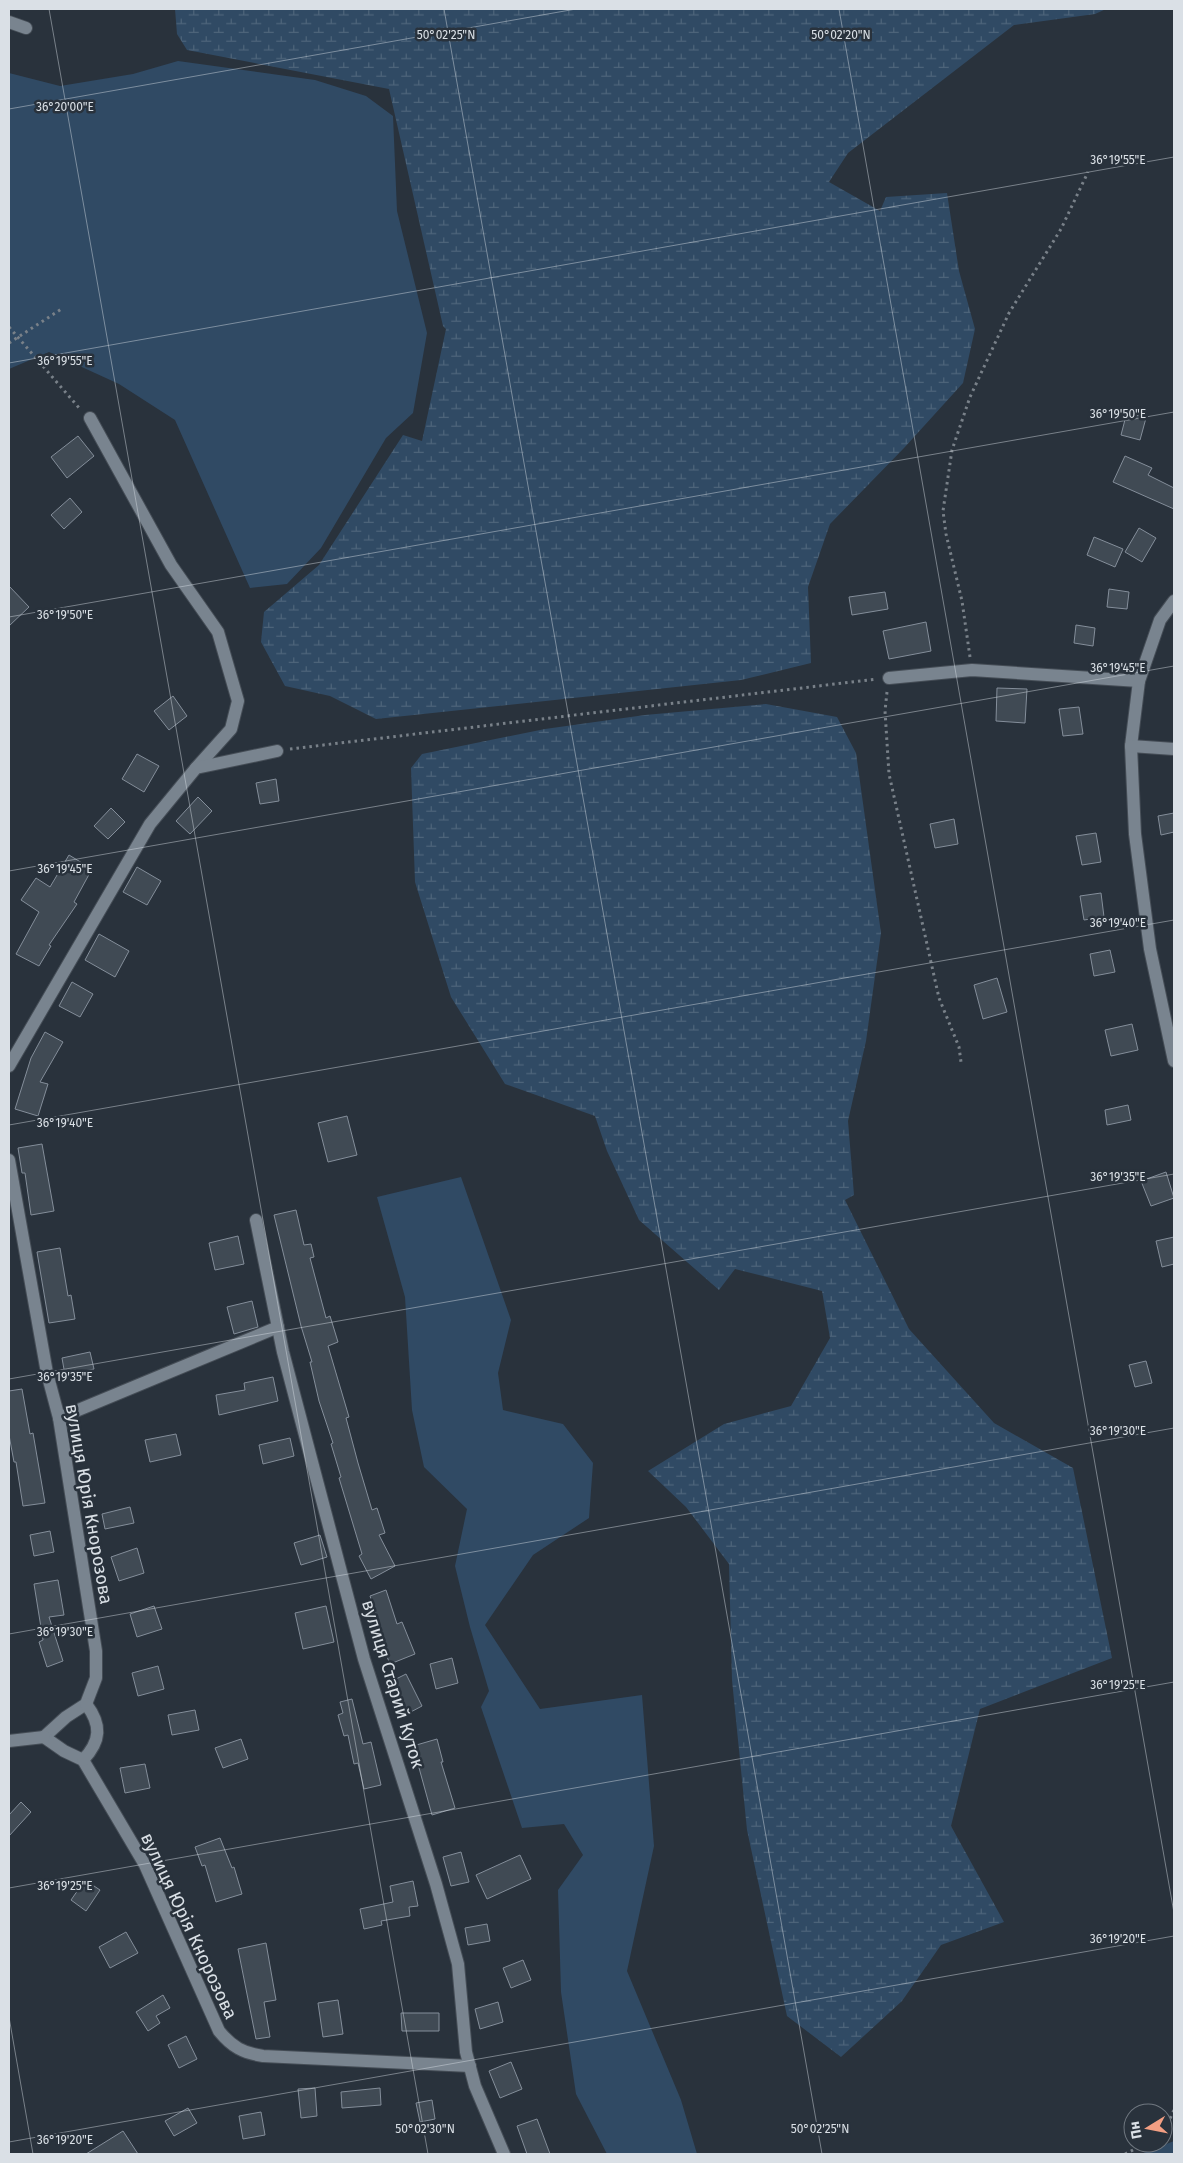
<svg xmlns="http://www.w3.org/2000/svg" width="1183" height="2163" font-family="'Fira Sans',sans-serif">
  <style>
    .green { fill: #304a64 }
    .wetland { fill: url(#wetland-marsh) }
    .building { fill: #404a54; stroke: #848e9a }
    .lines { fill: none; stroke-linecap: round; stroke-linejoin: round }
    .street-casing { stroke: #454d56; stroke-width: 14 }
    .path { stroke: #798189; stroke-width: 3; stroke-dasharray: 2.5 4; stroke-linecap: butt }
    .street { stroke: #79848f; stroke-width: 12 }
    .ticks { fill: none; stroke: #dae0e6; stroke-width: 1; stroke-opacity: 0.45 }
    .labels { text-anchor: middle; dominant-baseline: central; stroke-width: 5; stroke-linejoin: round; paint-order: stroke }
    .street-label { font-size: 18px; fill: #dae0e6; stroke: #29323c }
    .ticks-label { font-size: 12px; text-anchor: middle; fill: #dae0e6; stroke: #29323c; stroke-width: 5; stroke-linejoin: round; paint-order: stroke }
  </style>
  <defs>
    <pattern id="wetland-marsh" width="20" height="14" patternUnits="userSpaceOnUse" patternTransform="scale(1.25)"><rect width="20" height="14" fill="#304a64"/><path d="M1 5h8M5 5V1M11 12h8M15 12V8" fill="none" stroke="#4d647a"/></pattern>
  </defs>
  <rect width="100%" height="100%" fill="#29323c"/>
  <g class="green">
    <polygon points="178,61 315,80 366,96 393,116 397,211 427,333 413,413 386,438 321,548 287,584 250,588 175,420 119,384 49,352 9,369 9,73 60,86 133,74"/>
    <polygon points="461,1177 511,1320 498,1373 503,1410 563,1424 593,1463 589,1518 533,1555 485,1625 540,1709 642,1695 654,1846 627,1971 681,2100 697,2154 607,2154 576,2094 561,1992 558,1890 583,1855 564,1824 522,1828 481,1707 489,1691 470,1627 455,1566 467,1509 424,1467 412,1410 405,1297 377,1197"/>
    <polygon points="1174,2141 1174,2154 1141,2154"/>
  </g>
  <g class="wetland">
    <polygon points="175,9 1106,9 1095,14 1014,25 848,153 829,182 880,211 886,197 947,193 959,271 975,329 963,383 904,448 830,524 808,587 811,663 741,680 376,719 330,696 285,686 261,642 264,612 319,565 403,435 422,441 446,329 443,326 389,89 187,50 177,34"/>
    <polygon points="766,704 837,717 856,753 881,933 866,1041 848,1121 854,1195 845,1200 909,1329 994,1423 1073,1468 1112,1658 980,1709 951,1826 1004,1922 941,1945 902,2001 841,2057 787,2016 747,1830 732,1680 729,1564 686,1507 648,1471 724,1424 791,1406 830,1338 822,1291 735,1269 719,1290 639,1220 607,1151 595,1116 505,1084 451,997 415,882 411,768 422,754 545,729 645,715"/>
  </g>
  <g class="building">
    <polygon points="1127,412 1146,418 1140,440 1121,435"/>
    <polygon points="78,436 94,456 67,478 51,457"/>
    <polygon points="1125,456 1152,468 1148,475 1174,488 1174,509 1113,482"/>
    <polygon points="70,498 82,512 64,529 51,515"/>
    <polygon points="1139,528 1156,538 1142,562 1125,552"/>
    <polygon points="1094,537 1123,549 1115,567 1087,555"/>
    <polygon points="9,586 29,607 9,626"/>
    <polygon points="1109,589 1129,592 1127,609 1107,607"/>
    <polygon points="885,592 888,609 852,615 849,597"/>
    <polygon points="926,622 931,651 889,659 883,631"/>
    <polygon points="1076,625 1095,628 1093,646 1074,643"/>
    <polygon points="997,688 1027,689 1025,723 996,721"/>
    <polygon points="173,696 187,716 169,730 154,711"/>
    <polygon points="1079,707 1083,734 1063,736 1059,709"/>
    <polygon points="137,754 159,766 144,792 122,779"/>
    <polygon points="276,779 279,801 260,804 256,783"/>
    <polygon points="198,797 212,811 190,834 176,821"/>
    <polygon points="111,808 125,822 108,839 94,826"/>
    <polygon points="1174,813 1174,832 1161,835 1158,816"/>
    <polygon points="954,819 958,844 935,848 930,824"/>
    <polygon points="1096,833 1101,862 1082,865 1076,836"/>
    <polygon points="69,855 92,869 74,902 77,904 49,945 51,946 39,966 16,954 39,912 21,900 36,878 50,887"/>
    <polygon points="137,867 161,881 147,905 123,892"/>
    <polygon points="1101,893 1104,917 1084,920 1080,896"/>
    <polygon points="99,934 129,951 115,977 85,960"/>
    <polygon points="1110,950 1115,972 1094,976 1090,954"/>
    <polygon points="997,978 1007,1012 983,1019 974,985"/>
    <polygon points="72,982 93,994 80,1017 59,1006"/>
    <polygon points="1132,1024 1138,1050 1111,1056 1105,1030"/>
    <polygon points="45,1032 63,1042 40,1082 48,1084 38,1116 15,1109 31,1058"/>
    <polygon points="1128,1105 1131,1120 1107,1125 1105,1110"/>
    <polygon points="347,1116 357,1155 328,1162 318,1123"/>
    <polygon points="42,1144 54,1211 31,1215 25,1173 22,1173 18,1148"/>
    <polygon points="1166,1172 1174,1198 1151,1206 1141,1181"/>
    <polygon points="296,1210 304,1245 311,1244 314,1257 310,1258 326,1318 330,1316 338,1342 328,1346 349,1417 346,1418 358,1463 372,1510 377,1508 385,1533 379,1535 395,1566 371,1579 359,1556 362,1554 339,1478 341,1477 331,1444 333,1443 319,1401 310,1362 312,1362 301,1326 274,1215"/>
    <polygon points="238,1236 244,1264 215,1270 209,1243"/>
    <polygon points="1174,1237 1174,1264 1162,1267 1156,1241"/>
    <polygon points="60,1248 68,1296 71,1295 75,1319 49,1323 37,1252"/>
    <polygon points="252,1301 258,1327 234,1334 227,1307"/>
    <polygon points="90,1352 94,1369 65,1375 62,1358"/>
    <polygon points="1146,1361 1152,1383 1135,1387 1129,1365"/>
    <polygon points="273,1377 278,1401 219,1415 216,1395 245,1390 244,1383"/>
    <polygon points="22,1389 30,1434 33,1433 45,1503 23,1506 16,1462 14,1462 9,1435 9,1391"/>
    <polygon points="176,1434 181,1455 150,1462 145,1440"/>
    <polygon points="290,1438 294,1456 263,1464 259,1445"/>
    <polygon points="130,1507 134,1523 105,1529 102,1514"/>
    <polygon points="50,1531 54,1552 34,1556 30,1535"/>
    <polygon points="320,1535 327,1557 301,1565 294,1543"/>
    <polygon points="137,1548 144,1573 119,1581 111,1557"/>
    <polygon points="58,1580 64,1615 49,1617 63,1661 47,1667 39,1642 43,1640 34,1584"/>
    <polygon points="386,1590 397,1624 402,1622 415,1654 390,1664 377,1632 381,1630 370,1596"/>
    <polygon points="154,1606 162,1629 137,1637 130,1614"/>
    <polygon points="326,1606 334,1642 303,1649 295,1613"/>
    <polygon points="452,1658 458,1683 436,1689 430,1664"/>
    <polygon points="158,1666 164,1689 138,1696 132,1673"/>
    <polygon points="406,1674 422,1706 407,1714 390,1682"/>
    <polygon points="352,1699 363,1744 371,1742 381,1785 364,1789 358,1763 354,1764 348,1735 344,1736 338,1715 343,1713 340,1702"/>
    <polygon points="195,1710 199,1730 172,1735 168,1715"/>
    <polygon points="241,1739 248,1759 223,1768 215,1748"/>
    <polygon points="437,1739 443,1762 441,1762 455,1808 432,1815 413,1746"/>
    <polygon points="145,1764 150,1788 125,1793 120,1768"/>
    <polygon points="21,1802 31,1812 9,1836 9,1815"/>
    <polygon points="220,1838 232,1868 234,1867 242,1894 216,1902 205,1865 202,1866 195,1847"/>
    <polygon points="461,1852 469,1882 451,1886 443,1857"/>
    <polygon points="520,1855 531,1879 487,1899 476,1875"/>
    <polygon points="85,1880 100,1890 86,1911 71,1900"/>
    <polygon points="413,1881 418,1906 409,1907 410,1916 381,1921 382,1925 364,1929 360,1909 393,1902 390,1886"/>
    <polygon points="487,1924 490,1941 468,1945 465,1928"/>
    <polygon points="126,1932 138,1953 110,1968 99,1947"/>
    <polygon points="266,1943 276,2000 264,2002 270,2037 256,2039 238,1949"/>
    <polygon points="523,1960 531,1980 511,1988 503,1968"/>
    <polygon points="163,1995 170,2008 156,2016 160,2023 148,2031 136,2012"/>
    <polygon points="338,2000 343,2034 323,2037 318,2003"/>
    <polygon points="498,2002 503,2022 480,2029 475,2009"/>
    <polygon points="401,2013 439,2013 439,2031 402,2031"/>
    <polygon points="186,2036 197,2059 179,2068 168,2045"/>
    <polygon points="511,2062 522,2089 500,2098 489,2071"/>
    <polygon points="315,2088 317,2116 301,2118 298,2089"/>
    <polygon points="380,2088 381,2105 342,2108 341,2092"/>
    <polygon points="432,2100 435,2119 420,2122 416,2103"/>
    <polygon points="188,2108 197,2123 174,2136 165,2121"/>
    <polygon points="261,2112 265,2135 243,2139 239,2116"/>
    <polygon points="537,2119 550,2154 527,2154 517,2126"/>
    <polygon points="123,2131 138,2154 86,2154"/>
  </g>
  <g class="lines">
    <defs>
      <g id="street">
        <polyline points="9,22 26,28"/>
        <polyline points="90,418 171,565 218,632 238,701 231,729 196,768"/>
        <polyline points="1174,601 1160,620 1139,681 1131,746 1135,834 1150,949 1174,1061"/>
        <polyline points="889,678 972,670 1139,681"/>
        <polyline points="1131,746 1174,749"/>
        <polyline points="9,1066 150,824 196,768 277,751"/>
        <polyline points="9,1160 47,1373 59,1418 96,1651 96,1678 86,1704 66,1717 44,1737"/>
        <polyline points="256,1220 283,1352 364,1659 436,1884 458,1964 466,2052 475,2086 504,2154"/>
        <polyline points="59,1418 278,1327"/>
        <path d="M44 1737 64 1751 83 1760 145 1865 219 2031C232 2047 243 2053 263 2056L470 2066"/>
        <polyline points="9,1741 44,1737"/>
        <path d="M83 1760C101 1741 102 1725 86 1704"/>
      </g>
    </defs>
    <use href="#street" class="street-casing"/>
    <g class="path">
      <polyline points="9,327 80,409"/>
      <polyline points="9,343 63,308"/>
      <polyline points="970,657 962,601 946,534 943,511 952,450 970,397 1009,313 1061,229 1088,172"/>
      <polyline points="887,692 885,711 889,774 939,998 959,1047 961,1062"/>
      <polyline points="290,749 877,679"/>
      <polyline points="1163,2129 1167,2125 1174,2110"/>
      <polyline points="1125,2154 1147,2143"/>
    </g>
    <use href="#street" class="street"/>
  </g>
  <path class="ticks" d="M49 9 428 2154M444 9 822 2154M839 9 1174 1913M9 109 576 9M9 363 1174 157M9 617 1174 412M9 871 1174 666M9 1125 1174 920M9 1379 1174 1174M9 1634 1174 1428M9 1888 1174 1682M9 2017 33 2154M9 2142 1174 1936"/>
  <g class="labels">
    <g class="street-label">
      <text transform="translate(89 1504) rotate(80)">вулиця Юрія Кнорозова</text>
      <text transform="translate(393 1684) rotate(73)">вулиця Старий Куток</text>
      <text transform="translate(189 1926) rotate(65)">вулиця Юрія Кнорозова</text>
    </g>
  </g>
  <g class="ticks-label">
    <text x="446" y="39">50°02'25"N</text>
    <text x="841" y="39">50°02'20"N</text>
    <text x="65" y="111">36°20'00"E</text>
    <text x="1118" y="164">36°19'55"E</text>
    <text x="65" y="365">36°19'55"E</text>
    <text x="1118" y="418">36°19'50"E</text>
    <text x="65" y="619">36°19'50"E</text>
    <text x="1118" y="672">36°19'45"E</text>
    <text x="65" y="873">36°19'45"E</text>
    <text x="1118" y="927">36°19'40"E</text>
    <text x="65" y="1127">36°19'40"E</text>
    <text x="1118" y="1181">36°19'35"E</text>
    <text x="65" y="1381">36°19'35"E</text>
    <text x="1118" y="1435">36°19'30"E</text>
    <text x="65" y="1636">36°19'30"E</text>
    <text x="1118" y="1689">36°19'25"E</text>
    <text x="65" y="1890">36°19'25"E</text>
    <text x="1118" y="1943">36°19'20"E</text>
    <text x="425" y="2133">50°02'30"N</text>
    <text x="820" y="2133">50°02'25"N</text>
    <text x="65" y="2144">36°19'20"E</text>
  </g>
  <rect width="1183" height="2163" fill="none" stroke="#dae0e6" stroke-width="20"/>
  <g transform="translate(1148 2128) rotate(260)"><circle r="24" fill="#29323c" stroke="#707880"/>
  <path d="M0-4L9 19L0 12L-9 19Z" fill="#f39f83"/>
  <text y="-8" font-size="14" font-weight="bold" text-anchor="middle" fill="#dae0e6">Пн</text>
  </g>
</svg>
